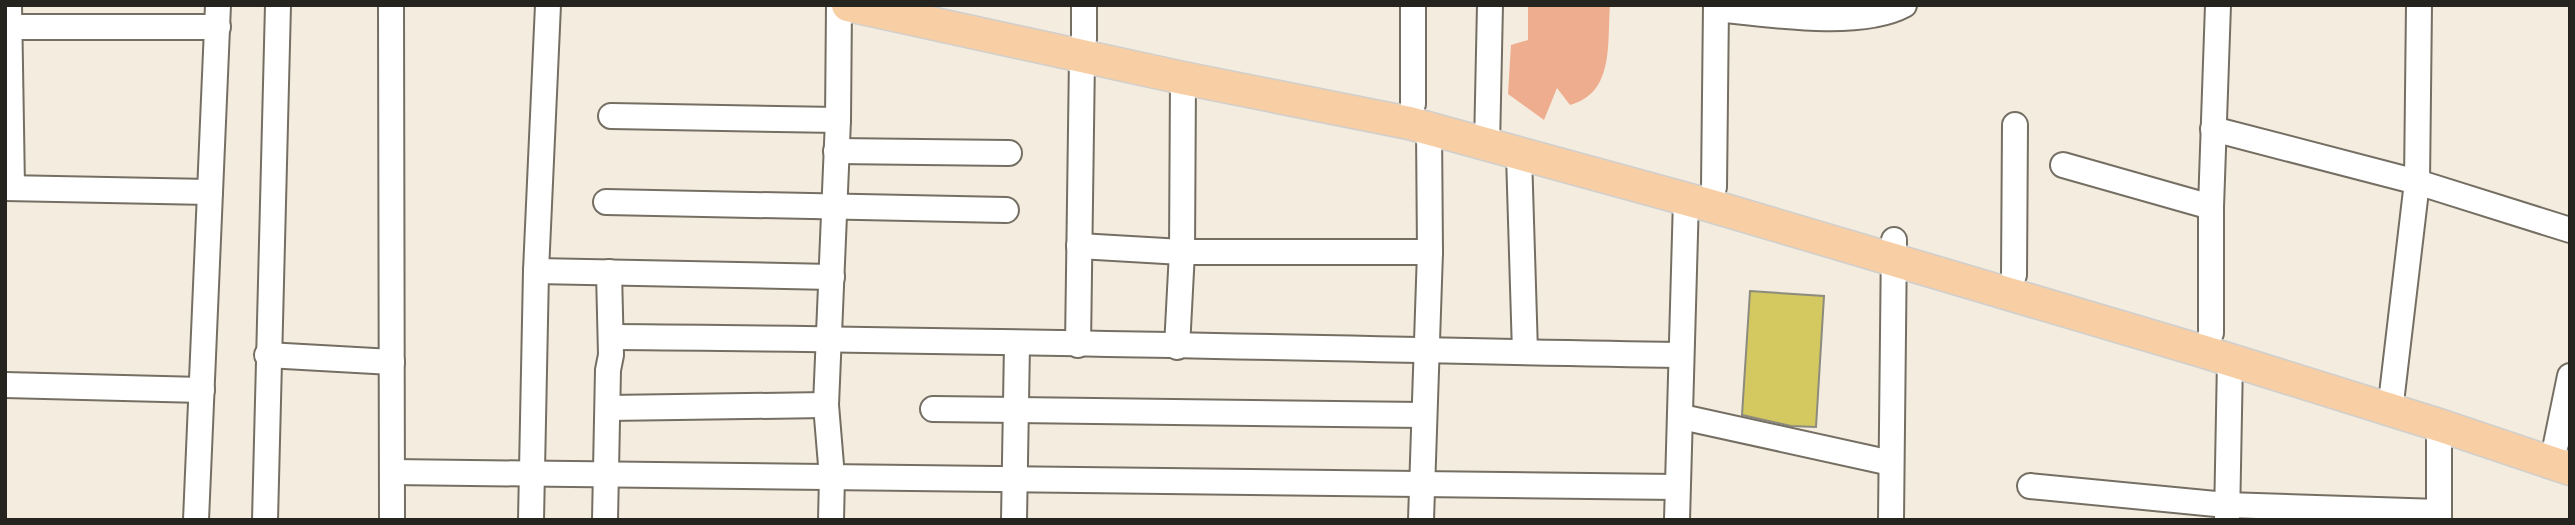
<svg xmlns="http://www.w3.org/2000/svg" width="2575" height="525" font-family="Helvetica,sans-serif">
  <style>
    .green { fill: #efad8f }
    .building { fill: #d4c860; stroke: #8c8b7e; stroke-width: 2 }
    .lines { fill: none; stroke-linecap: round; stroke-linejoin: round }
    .minor-casing { stroke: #756e63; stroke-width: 28 }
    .major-casing { stroke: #cfcfce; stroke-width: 35 }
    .minor { stroke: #fff; stroke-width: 24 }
    .major { stroke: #f8cea5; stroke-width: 32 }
  </style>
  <rect width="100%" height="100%" fill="#f3ecdf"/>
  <path class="green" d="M1528 5H1610C1607 43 1615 93 1570 105L1557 88 1544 120 1508 94 1511 45 1528 40Z"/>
  <polygon class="building" points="1750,291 1824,296 1816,427 1791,426 1742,415"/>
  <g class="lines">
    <defs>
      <g id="minor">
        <polyline points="9,5 12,188"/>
        <polyline points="391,5 392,520"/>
        <polyline points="1084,5 1084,39"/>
        <polyline points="1413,5 1413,104"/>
        <path d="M1716 9C1766 14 1860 29 1904 5"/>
        <polyline points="5,27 218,27"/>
        <polyline points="611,116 838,120"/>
        <polyline points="2213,129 2417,182 2570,230"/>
        <polyline points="1487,146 1490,5"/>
        <polyline points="836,151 1009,153"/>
        <polyline points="1519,155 1525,352"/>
        <polyline points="2063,165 2211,207"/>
        <polyline points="1714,187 1716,5"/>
        <polyline points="5,188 210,192"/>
        <polyline points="606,202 1006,210"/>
        <polyline points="1079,246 1182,252 1430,252"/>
        <polyline points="536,271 832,277"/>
        <polyline points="2014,275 2015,125"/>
        <polyline points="2211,333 2211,207 2218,5"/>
        <path d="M611 337C967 339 1323 349 1679 355"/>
        <polyline points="1078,345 1082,57"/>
        <polyline points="1177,347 1182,252 1183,78"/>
        <polyline points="267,355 392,362"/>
        <polyline points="5,385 202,390"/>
        <polyline points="608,408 826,405"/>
        <polyline points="933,409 1423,415"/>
        <polyline points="2390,411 2417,182 2419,5"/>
        <polyline points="1682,417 1891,463"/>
        <polyline points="2439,425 2439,520"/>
        <polyline points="2556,444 2570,376"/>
        <polyline points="392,472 1677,487"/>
        <polyline points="2030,486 2226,505 2439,512"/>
        <polyline points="196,520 218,5"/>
        <polyline points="265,520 278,5"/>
        <polyline points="531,520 536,271 548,5"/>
        <polyline points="605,520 608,370 611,355 609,272"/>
        <polyline points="831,520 832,477 826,405 838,120 839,5"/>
        <polyline points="1014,520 1017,344"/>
        <polyline points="1421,520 1430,252 1429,129"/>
        <polyline points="1677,520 1686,199"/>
        <polyline points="1891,520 1894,240"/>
        <polyline points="2227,520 2230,360"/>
      </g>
      <polyline id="major" points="848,5 1183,78 1409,123 1708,205 2205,352 2439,425 2570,469"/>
    </defs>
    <use href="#minor" class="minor-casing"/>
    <use href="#major" class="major-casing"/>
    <use href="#minor" class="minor"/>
    <use href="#major" class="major"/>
  </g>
  <rect width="2575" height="525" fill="none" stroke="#26241f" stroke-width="14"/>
</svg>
